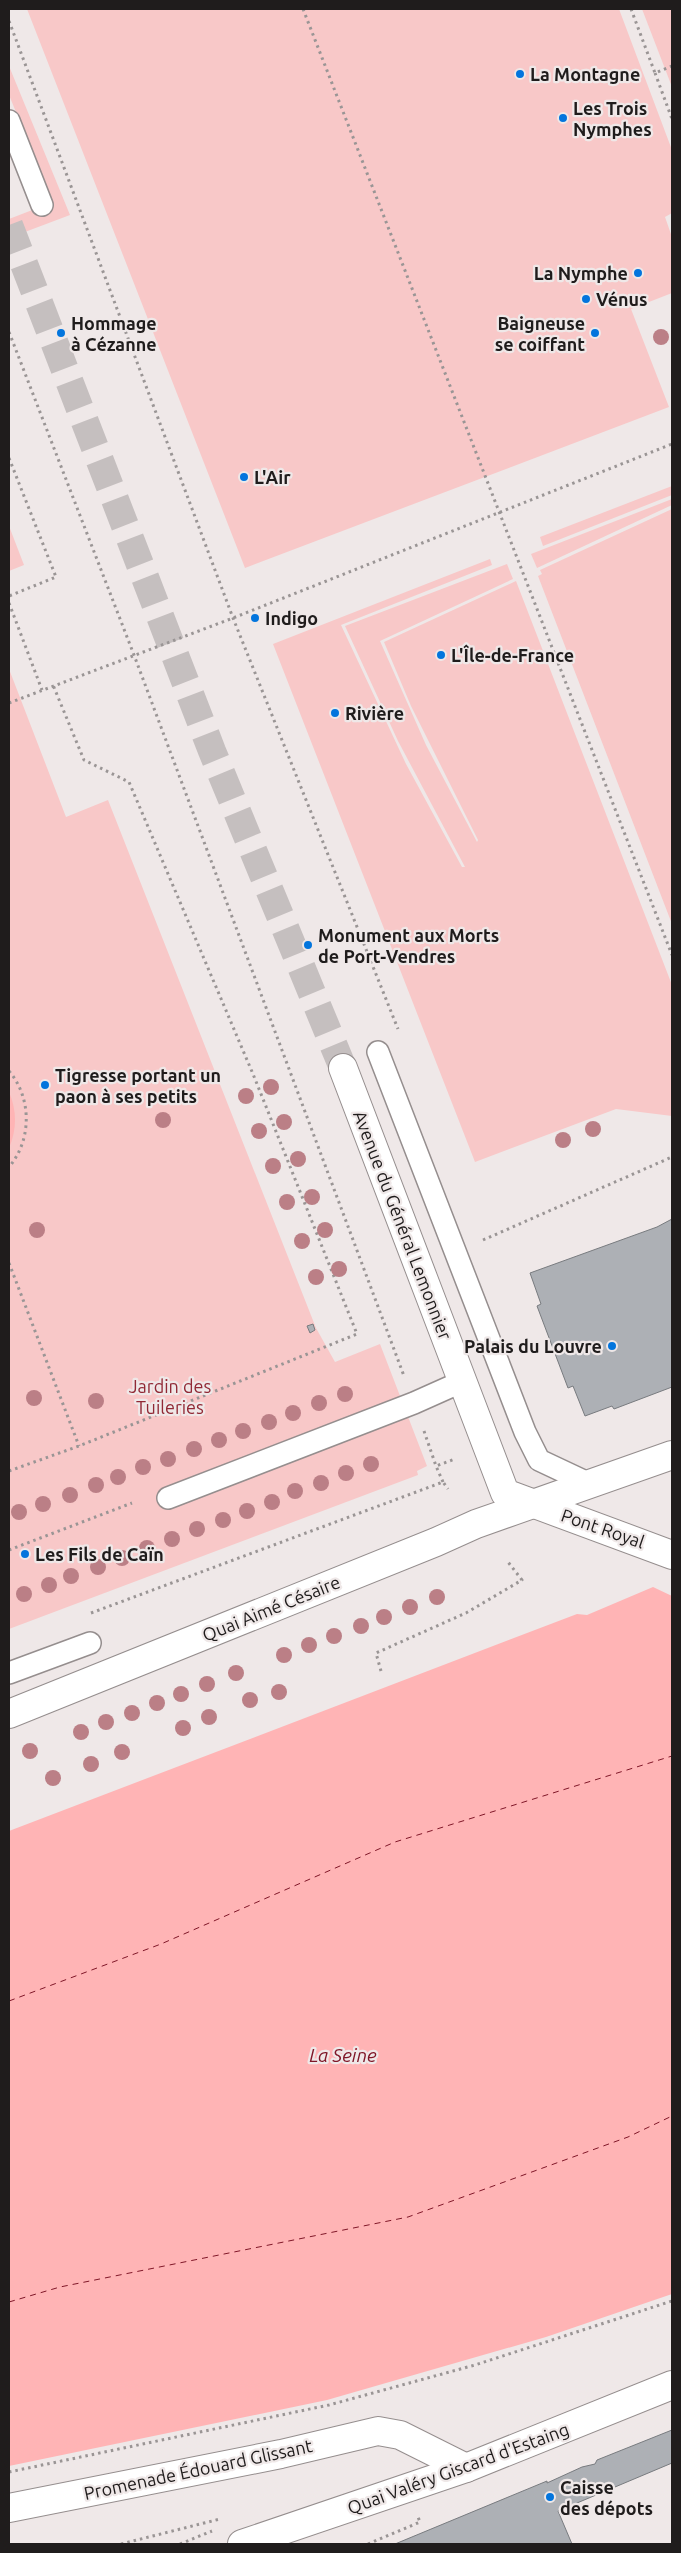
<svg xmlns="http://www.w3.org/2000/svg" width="681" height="2553" font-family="Ubuntu,sans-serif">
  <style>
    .green { fill: #f8c8c8 }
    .water { fill: #ffb4b5 }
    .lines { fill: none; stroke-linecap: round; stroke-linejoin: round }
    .ferry { stroke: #801728; stroke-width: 1; stroke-dasharray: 6 5; stroke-linecap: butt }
    .building { fill: #adb0b5; stroke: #787b7f }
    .secondary-tunnel { stroke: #c5bfbf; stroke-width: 28; stroke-dasharray: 28 14; stroke-linecap: butt }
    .service-casing { stroke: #958e8e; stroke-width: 24 }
    .pedestrian-casing { stroke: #958e8e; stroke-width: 30 }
    .secondary-casing { stroke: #958e8e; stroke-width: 30 }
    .primary-casing { stroke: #958e8e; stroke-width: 30 }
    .path { stroke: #9a9595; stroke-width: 3; stroke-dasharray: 2.5 4; stroke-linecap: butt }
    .service { stroke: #fff; stroke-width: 21 }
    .pedestrian { stroke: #fff; stroke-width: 28 }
    .secondary { stroke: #fff; stroke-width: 28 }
    .primary { stroke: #fff; stroke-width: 28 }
    .tree { fill: #bb7f86 }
    .poi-dot { fill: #0375dd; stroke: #efe8e8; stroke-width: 2 }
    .labels { text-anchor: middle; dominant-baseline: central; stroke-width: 4.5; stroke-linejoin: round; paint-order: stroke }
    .poi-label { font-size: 18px; font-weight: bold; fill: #1f1c1c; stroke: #efe8e8; text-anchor: start }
    .street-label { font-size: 18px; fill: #1f1c1c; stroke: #efe8e8 }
    .park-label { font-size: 18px; fill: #912935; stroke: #efe8e8 }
    .water-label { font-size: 19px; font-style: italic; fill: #801728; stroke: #efe8e8 }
  </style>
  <rect width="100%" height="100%" fill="#efe8e8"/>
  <g class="green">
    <polygon points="27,9 619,9 672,150 672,213 665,217 672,237 672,293 631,309 669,407 245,568"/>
    <polygon points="642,9 672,9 672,87"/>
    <polygon points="9,66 70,215 9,238 9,219 53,202 9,95"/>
    <polygon points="672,486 672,495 543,546 540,537"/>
    <polygon points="672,499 672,505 537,568 531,554"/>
    <polygon points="672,509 672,924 538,576 542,574 540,570"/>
    <polygon points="9,526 24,565 9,571"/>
    <polygon points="490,559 492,565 341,625 406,764 462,867 465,867 398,741 345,626 507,564 513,579 380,641 426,745 477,842 478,840 411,706 384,642 516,581 672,985 672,1116 616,1109 475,1162 273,644"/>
    <polygon points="9,669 66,817 108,800 316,1328 335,1362 380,1344 427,1466 417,1471 418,1475 9,1629"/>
  </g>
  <g class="water">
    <path d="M9 1092C17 1111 17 1129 9 1148Z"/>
    <polygon points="653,1587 672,1596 672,2294 546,2337 327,2400 9,2466 9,1831 577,1614 587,1615"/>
  </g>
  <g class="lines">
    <g class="ferry">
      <polyline points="9,2001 161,1944 395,1842 672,1756"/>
      <polyline points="9,2302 60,2287 408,2217 628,2137 672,2116"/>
    </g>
  </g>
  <g class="building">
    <polygon points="672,1219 672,1387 614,1409 612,1406 585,1416 573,1386 568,1388 537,1306 541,1304 530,1273 657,1227"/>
    <polygon points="313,1324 315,1330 310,1333 307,1326"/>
    <polygon points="672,2430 672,2463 558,2511 572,2544 395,2544 547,2481 547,2483 582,2467 595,2464 597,2460"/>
  </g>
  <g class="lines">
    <polyline class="secondary-tunnel" points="9,225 212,751 343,1068"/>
    <defs>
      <g id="service">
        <polyline points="9,121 42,205"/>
        <polyline points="378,1052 525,1432 539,1460 590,1484"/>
        <polyline points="168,1498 414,1403 461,1382"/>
        <polyline points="9,1673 90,1643"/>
      </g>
      <polyline id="pedestrian" points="9,2508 281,2454 378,2431 400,2435 466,2468"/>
      <path id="secondary" d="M343 1068C398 1209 450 1352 505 1493L672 1555"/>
      <g id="primary">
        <polyline points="9,1714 436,1542 476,1524 672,1455"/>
        <polyline points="242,2544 466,2468 672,2385"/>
      </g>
    </defs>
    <use href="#service" class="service-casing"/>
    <use href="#pedestrian" class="pedestrian-casing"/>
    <use href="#secondary" class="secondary-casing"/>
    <use href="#primary" class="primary-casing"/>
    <g class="path">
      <polyline points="303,9 672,955"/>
      <polyline points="631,9 655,73 672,66"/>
      <polyline points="9,21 233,618 398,1029"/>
      <polyline points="655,73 672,119"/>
      <polyline points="9,332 134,655 404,1376"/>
      <polyline points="9,458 56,577 9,596"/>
      <polyline points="9,603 42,690"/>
      <polyline points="9,703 233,618 672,444"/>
      <path d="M9 1071C32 1098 32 1140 9 1167"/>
      <polyline points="483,1240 672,1157"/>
      <polyline points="9,1263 79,1446"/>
      <polyline points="424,1431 436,1466"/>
      <polyline points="9,1471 79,1446 357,1334 253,1074 129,782 84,760 53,685"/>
      <polyline points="443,1482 436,1466 455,1459"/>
      <polyline points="9,1550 132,1503"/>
      <polyline points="91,1613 443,1482 448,1489"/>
      <polyline points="381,1671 376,1653 466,1613 522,1580 508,1562"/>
      <polyline points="9,2472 329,2405 475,2365 672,2301"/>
      <polyline points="121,2544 220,2519"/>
      <polyline points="180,2544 212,2531"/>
      <polyline points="368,2544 420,2522 418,2517"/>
    </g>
    <use href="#service" class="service"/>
    <use href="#pedestrian" class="pedestrian"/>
    <use href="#secondary" class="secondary"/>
    <use href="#primary" class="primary"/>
  </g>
  <g class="tree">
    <circle cx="661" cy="337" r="8"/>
    <circle cx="271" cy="1087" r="8"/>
    <circle cx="246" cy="1096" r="8"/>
    <circle cx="163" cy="1120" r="8"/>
    <circle cx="284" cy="1122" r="8"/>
    <circle cx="593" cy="1129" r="8"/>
    <circle cx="259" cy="1131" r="8"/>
    <circle cx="563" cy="1140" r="8"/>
    <circle cx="298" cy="1159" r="8"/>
    <circle cx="273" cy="1166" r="8"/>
    <circle cx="312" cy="1197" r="8"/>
    <circle cx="287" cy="1202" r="8"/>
    <circle cx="37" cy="1230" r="8"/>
    <circle cx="325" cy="1230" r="8"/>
    <circle cx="302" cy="1241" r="8"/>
    <circle cx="339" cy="1269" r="8"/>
    <circle cx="316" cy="1277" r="8"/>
    <circle cx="345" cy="1394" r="8"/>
    <circle cx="34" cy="1398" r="8"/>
    <circle cx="96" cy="1401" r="8"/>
    <circle cx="319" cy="1403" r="8"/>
    <circle cx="293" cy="1413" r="8"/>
    <circle cx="269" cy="1422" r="8"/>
    <circle cx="243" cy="1431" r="8"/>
    <circle cx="219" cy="1440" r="8"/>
    <circle cx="194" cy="1449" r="8"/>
    <circle cx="168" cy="1459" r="8"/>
    <circle cx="371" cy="1464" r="8"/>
    <circle cx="143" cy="1467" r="8"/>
    <circle cx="346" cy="1473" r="8"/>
    <circle cx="118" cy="1477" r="8"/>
    <circle cx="321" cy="1483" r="8"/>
    <circle cx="96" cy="1485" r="8"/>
    <circle cx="295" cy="1491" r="8"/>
    <circle cx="70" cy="1495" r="8"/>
    <circle cx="272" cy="1502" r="8"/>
    <circle cx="43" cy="1504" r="8"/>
    <circle cx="247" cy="1511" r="8"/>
    <circle cx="19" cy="1512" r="8"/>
    <circle cx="223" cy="1520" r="8"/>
    <circle cx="197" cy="1529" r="8"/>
    <circle cx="172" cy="1539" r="8"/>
    <circle cx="147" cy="1548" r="8"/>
    <circle cx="122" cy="1558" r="8"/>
    <circle cx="98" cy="1567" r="8"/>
    <circle cx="71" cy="1576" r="8"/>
    <circle cx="49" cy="1585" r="8"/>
    <circle cx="24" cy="1594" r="8"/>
    <circle cx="437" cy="1597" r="8"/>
    <circle cx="410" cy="1607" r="8"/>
    <circle cx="384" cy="1617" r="8"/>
    <circle cx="361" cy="1626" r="8"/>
    <circle cx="334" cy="1636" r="8"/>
    <circle cx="309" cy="1645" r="8"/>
    <circle cx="284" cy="1655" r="8"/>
    <circle cx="236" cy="1673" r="8"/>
    <circle cx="207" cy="1684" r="8"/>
    <circle cx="279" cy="1692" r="8"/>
    <circle cx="181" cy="1694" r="8"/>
    <circle cx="250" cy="1700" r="8"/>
    <circle cx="157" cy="1703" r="8"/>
    <circle cx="132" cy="1713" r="8"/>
    <circle cx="209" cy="1717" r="8"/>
    <circle cx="106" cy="1722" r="8"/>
    <circle cx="183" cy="1728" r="8"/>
    <circle cx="81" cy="1732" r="8"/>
    <circle cx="30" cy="1751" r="8"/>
    <circle cx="122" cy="1752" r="8"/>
    <circle cx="91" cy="1764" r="8"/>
    <circle cx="53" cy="1778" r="8"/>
  </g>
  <g class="poi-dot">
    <circle cx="520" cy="74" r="5"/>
    <circle cx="563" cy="118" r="5"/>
    <circle cx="638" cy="273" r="5"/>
    <circle cx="586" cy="299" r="5"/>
    <circle cx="61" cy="333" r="5"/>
    <circle cx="595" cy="333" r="5"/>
    <circle cx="244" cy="477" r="5"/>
    <circle cx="255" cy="618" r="5"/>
    <circle cx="441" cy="655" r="5"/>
    <circle cx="335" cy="713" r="5"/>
    <circle cx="308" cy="945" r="5"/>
    <circle cx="45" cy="1085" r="5"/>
    <circle cx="612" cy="1346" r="5"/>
    <circle cx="25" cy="1554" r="5"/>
    <circle cx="550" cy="2497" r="5"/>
  </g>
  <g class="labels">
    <g class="poi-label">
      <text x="530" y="74">La Montagne</text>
      <text x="573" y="108">Les Trois<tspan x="573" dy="21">Nymphes</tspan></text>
      <text x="628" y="273" text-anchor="end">La Nymphe</text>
      <text x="596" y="299">Vénus</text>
      <text x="71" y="323">Hommage<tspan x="71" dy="21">à Cézanne</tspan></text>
      <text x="585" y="323" text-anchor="end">Baigneuse<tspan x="585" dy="21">se coiffant</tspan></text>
      <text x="254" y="477">L'Air</text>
      <text x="265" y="618">Indigo</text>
      <text x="451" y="655">L'Île-de-France</text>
      <text x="345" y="713">Rivière</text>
      <text x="318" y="935">Monument aux Morts<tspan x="318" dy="21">de Port-Vendres</tspan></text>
      <text x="55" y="1075">Tigresse portant un<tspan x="55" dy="21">paon à ses petits</tspan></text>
      <text x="602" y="1346" text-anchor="end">Palais du Louvre</text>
      <text x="35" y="1554">Les Fils de Caïn</text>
      <text x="560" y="2487">Caisse<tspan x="560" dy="21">des dépots</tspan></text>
    </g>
    <g class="street-label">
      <text transform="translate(403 1225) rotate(69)">Avenue du Général Lemonnier</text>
      <text transform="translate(603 1528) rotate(19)">Pont Royal</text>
      <text transform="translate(271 1608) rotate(-22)">Quai Aimé Césaire</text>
      <text transform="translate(458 2468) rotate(-20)">Quai Valéry Giscard d'Estaing</text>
      <text transform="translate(198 2469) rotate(-12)">Promenade Édouard Glissant</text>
    </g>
    <g class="park-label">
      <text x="170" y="1386">Jardin des<tspan x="170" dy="21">Tuileries</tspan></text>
    </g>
    <g class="water-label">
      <text x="343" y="2055">La Seine</text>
    </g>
  </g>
  <rect width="681" height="2553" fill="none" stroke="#1f1c1c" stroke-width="20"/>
</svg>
